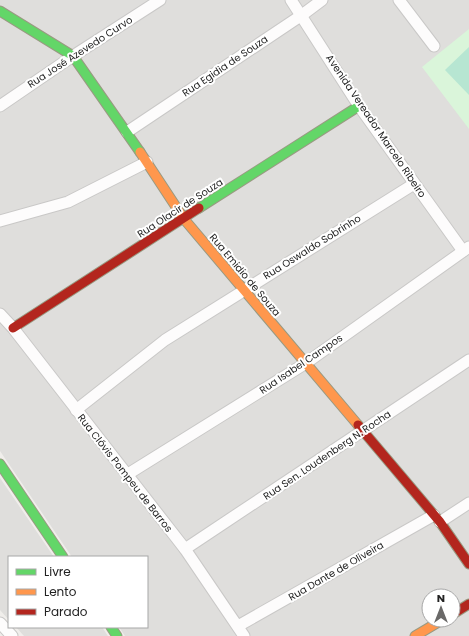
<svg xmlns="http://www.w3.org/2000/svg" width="469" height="636" font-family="Poppins,sans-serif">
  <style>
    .residential { fill: #dfdedc; fill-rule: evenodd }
    .park { fill: #daf5da }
    .pitch { fill: #b7e6d2 }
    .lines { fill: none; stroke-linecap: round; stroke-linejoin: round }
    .street-casing { stroke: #c9c8c7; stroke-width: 13 }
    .fast-casing { stroke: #999a82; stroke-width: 11 }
    .slow-casing { stroke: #999a82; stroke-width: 11 }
    .jam-casing { stroke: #999a82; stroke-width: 11 }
    .street { stroke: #fdfcfc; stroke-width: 11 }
    .fast { stroke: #63d668; stroke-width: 9 }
    .slow { stroke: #ff974d; stroke-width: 9 }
    .jam { stroke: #b3261e; stroke-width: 9 }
    .labels { text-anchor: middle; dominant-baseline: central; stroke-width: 4; stroke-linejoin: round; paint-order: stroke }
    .street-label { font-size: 10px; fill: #222; stroke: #fff }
  </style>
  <rect width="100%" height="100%" fill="#f0eeeb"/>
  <g class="residential">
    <path d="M0 0H469V636H125L119 627H147V557H72L0 451ZM429 596H453V620H429Z"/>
    <polygon points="0,478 54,557 9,557 9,620 0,610"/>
    <polygon points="16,627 102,627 108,636 24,636"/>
  </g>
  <polygon class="park" points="469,29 469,129 422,67"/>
  <polygon class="pitch" points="469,47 469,95 445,70"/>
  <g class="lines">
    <defs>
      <g id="street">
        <polyline points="291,0 359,106 463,251"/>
        <polyline points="399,0 434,46"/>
        <polyline points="0,106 73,56 160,0"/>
        <polyline points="127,132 302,15 322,0"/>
        <polyline points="0,221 68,202 147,162"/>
        <polyline points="0,314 13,328 185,549 244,636"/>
        <polyline points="76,410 165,340 414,184"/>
        <polyline points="128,474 306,363 469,247"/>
        <polyline points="440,522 469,503"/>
        <polyline points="185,549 469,360"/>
        <polyline points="0,623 12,636"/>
        <polyline points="238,626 434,515"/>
      </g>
      <g id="fast">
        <polyline points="0,11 73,56 140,152"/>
        <polyline points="199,208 359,106"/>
        <polyline points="0,464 63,557"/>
        <polyline points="111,627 117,636"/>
      </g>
      <g id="slow">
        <polyline points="140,152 184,219 358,425"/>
        <polyline points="415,636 442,620"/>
      </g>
      <g id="jam">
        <polyline points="13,328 199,208"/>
        <polyline points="358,425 440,522 469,564"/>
        <polyline points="453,614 469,604"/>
      </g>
    </defs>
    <use href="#street" class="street-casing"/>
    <use href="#fast" class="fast-casing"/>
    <use href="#slow" class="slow-casing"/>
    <use href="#jam" class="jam-casing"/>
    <use href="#street" class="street"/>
    <use href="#fast" class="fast"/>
    <use href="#slow" class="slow"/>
    <use href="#jam" class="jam"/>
  </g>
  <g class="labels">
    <g class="street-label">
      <text transform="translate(80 52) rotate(-33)">Rua José Azevedo Curvo</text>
      <text transform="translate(225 66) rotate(-34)">Rua Egidia de Souza</text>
      <text transform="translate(376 126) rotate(56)">Avenida Vereador Marcelo Ribeiro</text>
      <text transform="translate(180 208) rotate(-33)">Rua Olacir de Souza</text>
      <text transform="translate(312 247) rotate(-32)">Rua Oswaldo Sobrinho</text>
      <text transform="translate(245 275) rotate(50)">Rua Emidio de Souza</text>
      <text transform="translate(301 364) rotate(-34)">Rua Isabel Campos</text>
      <text transform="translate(327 455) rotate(-34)">Rua Sen. Loudenberg N. Rocha</text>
      <text transform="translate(125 473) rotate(52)">Rua Clóvis Pompeu de Barros</text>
      <text transform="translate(336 571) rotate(-30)">Rua Dante de Oliveira</text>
    </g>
  </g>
  <rect x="8" y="556" width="140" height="72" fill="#ffffff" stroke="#a7a7a7"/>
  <rect x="16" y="569" width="20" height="6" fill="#63d668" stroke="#a7a7a7"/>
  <text x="44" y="576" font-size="12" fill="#222222">Livre</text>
  <rect x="16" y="589" width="20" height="6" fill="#ff974d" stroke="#a7a7a7"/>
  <text x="44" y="596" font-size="12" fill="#222222">Lento</text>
  <rect x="16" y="609" width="20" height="6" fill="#b3261e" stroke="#a7a7a7"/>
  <text x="44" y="616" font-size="12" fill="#222222">Parado</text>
  <g transform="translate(441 608)"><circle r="19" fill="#ffffff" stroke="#a7a7a7"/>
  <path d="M0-3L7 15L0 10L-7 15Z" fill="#6a6968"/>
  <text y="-6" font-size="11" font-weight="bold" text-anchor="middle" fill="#222222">N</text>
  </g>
</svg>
